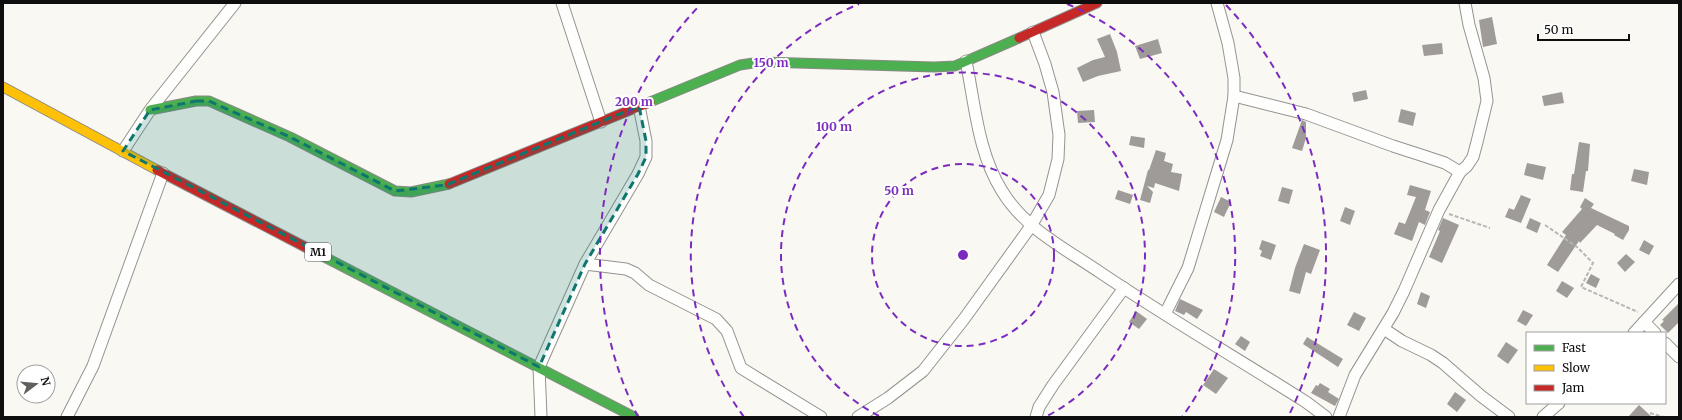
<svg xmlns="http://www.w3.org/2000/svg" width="1682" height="420" font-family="Merriweather,serif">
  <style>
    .building { fill: #9e9b98 }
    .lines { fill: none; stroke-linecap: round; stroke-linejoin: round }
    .street-casing { stroke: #949391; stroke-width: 13 }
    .fast-casing { stroke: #8b8a87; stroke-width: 11 }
    .slow-casing { stroke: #8b8a87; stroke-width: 11 }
    .jam-casing { stroke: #8b8a87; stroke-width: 11 }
    .path { stroke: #b8b7b6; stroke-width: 2; stroke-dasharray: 4 2; stroke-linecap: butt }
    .street { stroke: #fefefd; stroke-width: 11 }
    .fast { stroke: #4caf50; stroke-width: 9 }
    .slow { stroke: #ffc107; stroke-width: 9 }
    .jam { stroke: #c62828; stroke-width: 9 }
    .marked { fill: #0f766e; fill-opacity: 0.2; stroke: #0f766e; stroke-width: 3; stroke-dasharray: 8 5; stroke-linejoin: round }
    .ring { fill: none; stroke: #7b2cbf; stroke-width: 2; stroke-dasharray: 7 5 }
    .labels { text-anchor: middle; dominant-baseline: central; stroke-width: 4; stroke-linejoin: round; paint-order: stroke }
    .shield { fill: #fff; stroke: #565656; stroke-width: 1 }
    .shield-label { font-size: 11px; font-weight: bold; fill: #0e0e0e }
    .centre { fill: #7b2cbf; stroke: #fff; stroke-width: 2 }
    .ring-label { font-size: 12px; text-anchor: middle; font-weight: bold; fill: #7b2cbf; stroke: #fff; stroke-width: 4; stroke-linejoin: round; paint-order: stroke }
  </style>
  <rect width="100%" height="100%" fill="#faf8f2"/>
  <g class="building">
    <polygon points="1492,17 1497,44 1483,47 1479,20"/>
    <polygon points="1110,34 1117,52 1121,71 1098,76 1083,82 1077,68 1093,60 1105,57 1097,39"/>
    <polygon points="1158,39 1162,53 1140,59 1135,46"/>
    <polygon points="1442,43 1443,54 1424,56 1422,45"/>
    <polygon points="1366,90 1368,99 1354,102 1352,93"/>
    <polygon points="1562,92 1564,103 1544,106 1542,96"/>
    <polygon points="1401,109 1416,113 1413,126 1398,122"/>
    <polygon points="1094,110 1095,122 1078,123 1077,111"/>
    <polygon points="1302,120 1306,122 1306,138 1302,151 1292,148"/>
    <polygon points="1131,136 1145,138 1144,148 1129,145"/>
    <polygon points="1579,142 1590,144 1588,171 1586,171 1583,192 1570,190 1572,174 1574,174"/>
    <polygon points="1156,150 1166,153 1164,161 1173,164 1171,172 1182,174 1179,191 1155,183 1154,188 1147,186 1153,192 1150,203 1140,200 1148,170 1149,170"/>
    <polygon points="1527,163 1546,167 1543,180 1524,175"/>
    <polygon points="1634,169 1649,172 1647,185 1631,181"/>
    <polygon points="1410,185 1431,191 1425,210 1430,212 1425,225 1419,222 1412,241 1394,234 1399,222 1405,224 1416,197 1407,195"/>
    <polygon points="1282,187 1293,190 1289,204 1278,201"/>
    <polygon points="1118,190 1133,195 1130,204 1115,199"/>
    <polygon points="1521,195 1531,199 1521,223 1505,217 1509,208 1514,210"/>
    <polygon points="1221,197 1231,202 1224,217 1214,212"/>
    <polygon points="1585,198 1594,204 1591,208 1629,226 1629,230 1623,240 1614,235 1615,234 1597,225 1580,243 1579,241 1558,272 1547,265 1566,235 1562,232 1582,209 1580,207"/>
    <polygon points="1345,207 1355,211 1350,225 1340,221"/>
    <polygon points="1443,218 1459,225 1442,263 1429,257 1440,231 1438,230"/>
    <polygon points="1530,218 1541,223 1537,233 1526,228"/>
    <polygon points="1262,240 1276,245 1271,260 1260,256 1262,251 1259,249"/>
    <polygon points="1644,240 1654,246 1649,255 1639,250"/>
    <polygon points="1304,244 1320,250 1311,274 1306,272 1300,294 1289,291 1295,268"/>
    <polygon points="1626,254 1635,262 1625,272 1617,263"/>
    <polygon points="1591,274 1600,279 1596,288 1586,283"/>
    <polygon points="1562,281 1574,288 1567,298 1556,291"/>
    <polygon points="1421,292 1430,296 1426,308 1417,304"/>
    <polygon points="1180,299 1203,310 1197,319 1186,312 1184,315 1175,311"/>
    <polygon points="1679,303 1679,322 1668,333 1660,325 1664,321 1662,320"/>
    <polygon points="1523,310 1533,315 1526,326 1517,321"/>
    <polygon points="1136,311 1147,319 1139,329 1129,322"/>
    <polygon points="1354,312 1366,318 1359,331 1347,325"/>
    <polygon points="1241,336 1250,342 1245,351 1235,344"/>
    <polygon points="1307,337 1343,359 1338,367 1303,344"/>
    <polygon points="1506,342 1518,350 1508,364 1497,356"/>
    <polygon points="1214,369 1228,378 1216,394 1203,385"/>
    <polygon points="1320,383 1330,389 1328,392 1339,399 1335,406 1311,393 1316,385 1318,386"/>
    <polygon points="1455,392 1466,400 1457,412 1447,404"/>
    <polygon points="1639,405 1652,417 1628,417"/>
  </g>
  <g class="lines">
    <defs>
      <g id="street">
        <polyline points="562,3 601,122"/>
        <path d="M966 61C975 105 978 153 1002 191 1025 229 1066 249 1101 273 1168 318 1238 359 1306 402L1326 417"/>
        <polyline points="1234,96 1306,114 1393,146 1424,156 1445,163 1460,172"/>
        <polyline points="123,151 150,110 235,3"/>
        <polyline points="585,264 626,269 635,273 649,285 716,319 727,331 741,368 821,417"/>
        <polyline points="1165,314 1188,268 1227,140 1234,96 1234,78 1228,43 1217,3"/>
        <polyline points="1644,322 1655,333"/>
        <polyline points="1384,329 1402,341 1431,355 1443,363 1481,396 1509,417"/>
        <polyline points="1634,333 1679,284"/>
        <polyline points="1665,343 1679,357"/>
        <polyline points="67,417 93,366 163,173"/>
        <polyline points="541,417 539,367 585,264 638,174 646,157 646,141 639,106"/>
        <polyline points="858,417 888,398 923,371 964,319 1031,226 1049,195 1058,159 1059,135 1053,92 1045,64 1033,32"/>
        <polyline points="1036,417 1039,407 1053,385 1124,288"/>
        <polyline points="1339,417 1355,375 1393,313 1404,291 1439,210 1460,172 1467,166 1473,157 1477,142 1487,101 1484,78 1469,25 1465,3"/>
        <polyline points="1543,417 1559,403"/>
      </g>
      <g id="fast">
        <polyline points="650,102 740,65 760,62 934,67 955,66 1019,38"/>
        <polyline points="150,110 196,101 209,101 290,137 395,191 411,192 449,184"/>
        <polyline points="311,250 634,417"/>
      </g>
      <polyline id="slow" points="3,87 157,170"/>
      <g id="jam">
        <polyline points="1019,38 1097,3"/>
        <polyline points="157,170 311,250"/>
        <polyline points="449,184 650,102"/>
      </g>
    </defs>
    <use href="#street" class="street-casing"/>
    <use href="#fast" class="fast-casing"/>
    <use href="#slow" class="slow-casing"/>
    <use href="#jam" class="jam-casing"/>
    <g class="path">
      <polyline points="1449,214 1490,228"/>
      <polyline points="1545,225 1577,247 1593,263 1581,287 1638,312"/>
      <polyline points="1650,413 1663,417"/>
    </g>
    <use href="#street" class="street"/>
    <use href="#fast" class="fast"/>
    <use href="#slow" class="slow"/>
    <use href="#jam" class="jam"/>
  </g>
  <path class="marked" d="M196 101H209L290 137 395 191 446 185 639 106 646 141V157L638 174 585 264 539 367 123 151 150 110Z"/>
  <g class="ring">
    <circle cx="963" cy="255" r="91"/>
    <path d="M879 416A182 182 0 1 1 1047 416"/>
    <path d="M744 417A272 272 0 0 1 859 4M1067 4A272 272 0 0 1 1182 417"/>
    <path d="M638 417A363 363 0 0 1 700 5M1226 5A363 363 0 0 1 1288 417"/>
  </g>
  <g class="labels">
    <rect class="shield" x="305" y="243" width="26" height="18" rx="3"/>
    <g class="shield-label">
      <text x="318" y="252">M1</text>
    </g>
  </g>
  <circle cx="963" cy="255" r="6" class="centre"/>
  <g class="ring-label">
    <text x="771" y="67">150 m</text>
    <text x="634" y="106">200 m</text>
    <text x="834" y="131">100 m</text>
    <text x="899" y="195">50 m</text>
  </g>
  <rect width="1682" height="420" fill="none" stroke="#0e0e0e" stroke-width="8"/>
  <rect x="1526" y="332" width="140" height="72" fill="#ffffff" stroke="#9f9f9f"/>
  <rect x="1534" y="345" width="20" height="6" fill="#4caf50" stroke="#9f9f9f"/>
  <text x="1562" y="352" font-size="12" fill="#0e0e0e">Fast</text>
  <rect x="1534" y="365" width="20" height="6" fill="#ffc107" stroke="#9f9f9f"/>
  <text x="1562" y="372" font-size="12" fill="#0e0e0e">Slow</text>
  <rect x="1534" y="385" width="20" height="6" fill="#c62828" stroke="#9f9f9f"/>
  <text x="1562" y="392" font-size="12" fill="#0e0e0e">Jam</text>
  <g transform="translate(36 384) rotate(74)"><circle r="19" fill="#ffffff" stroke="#9f9f9f"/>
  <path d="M0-3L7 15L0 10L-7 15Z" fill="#61605e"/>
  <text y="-6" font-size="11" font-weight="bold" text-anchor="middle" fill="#0e0e0e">N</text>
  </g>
  <path d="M1538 34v6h91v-6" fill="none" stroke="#0e0e0e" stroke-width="2"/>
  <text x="1544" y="34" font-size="12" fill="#0e0e0e" stroke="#ffffff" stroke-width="3" paint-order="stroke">50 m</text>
</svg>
